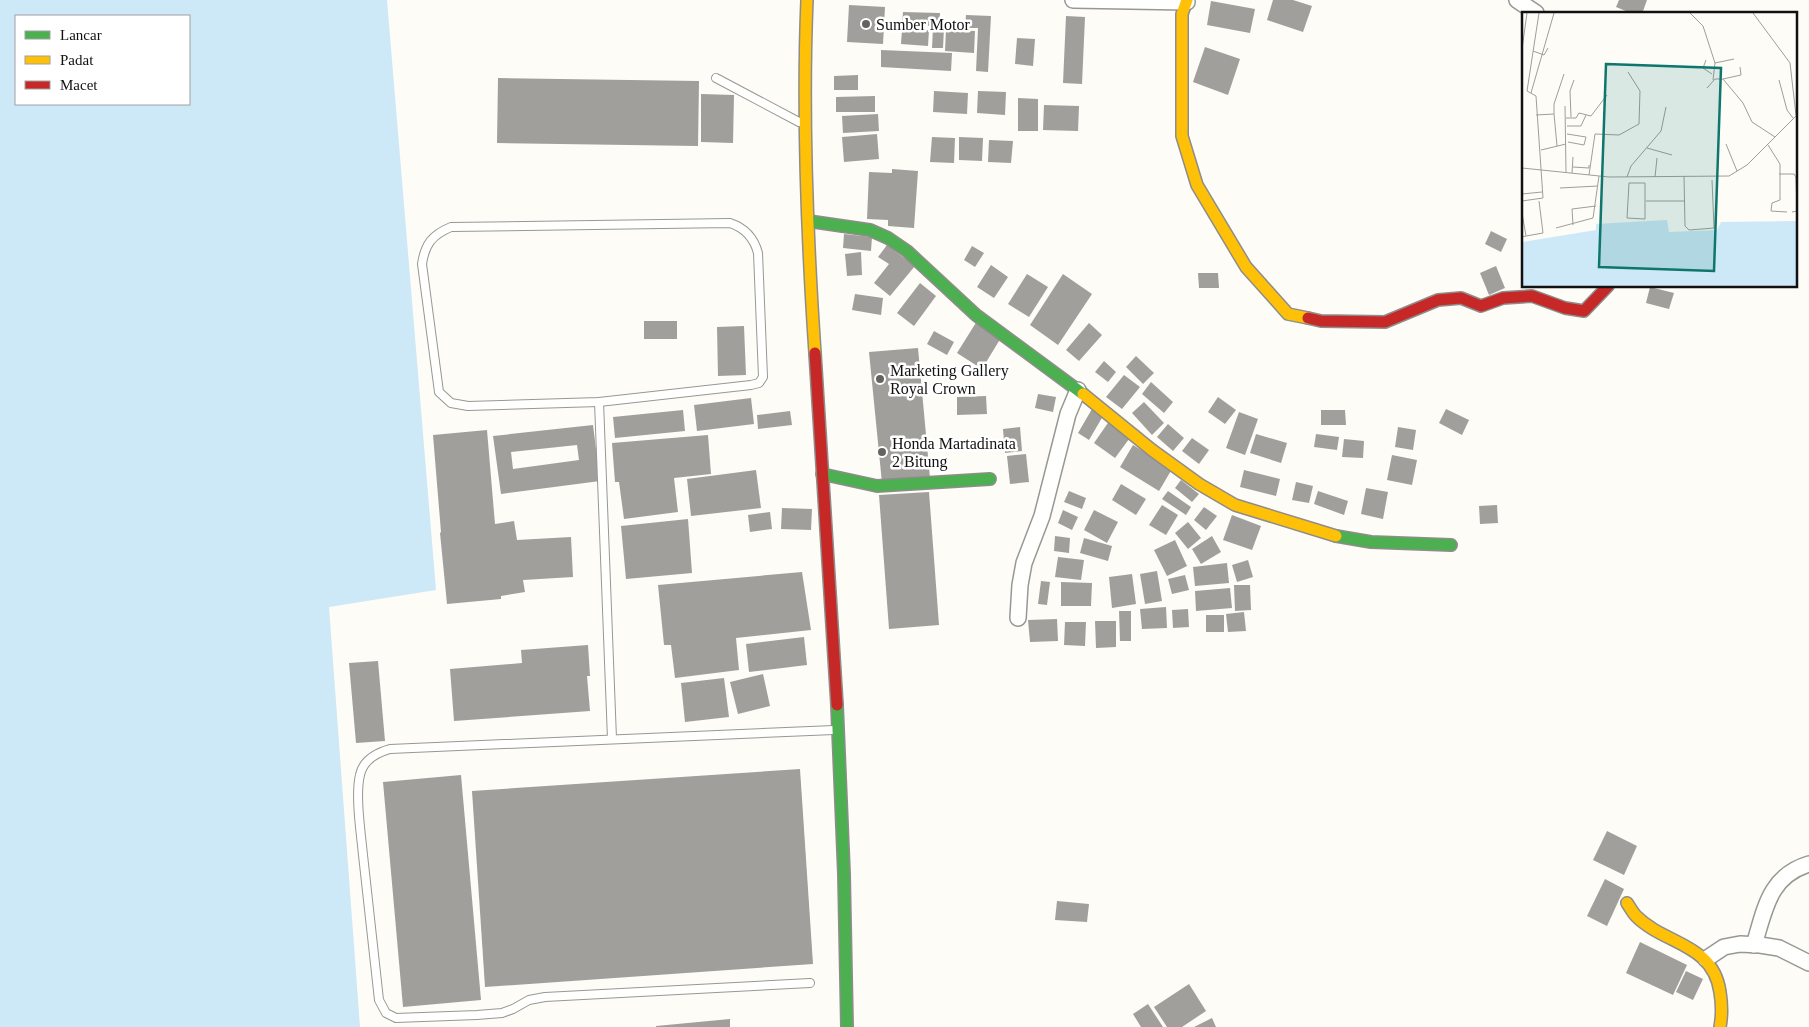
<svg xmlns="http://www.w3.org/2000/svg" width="1809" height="1027" font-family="'Times New Roman',serif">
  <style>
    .water { fill: #cde8f7; fill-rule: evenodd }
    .building { fill: #a19f9c; fill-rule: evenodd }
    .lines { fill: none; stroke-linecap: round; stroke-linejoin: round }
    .lane-casing { stroke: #979795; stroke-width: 10 }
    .street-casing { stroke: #979795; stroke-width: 18 }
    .fast-casing { stroke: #8e8d8b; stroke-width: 14 }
    .slow-casing { stroke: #8e8d8b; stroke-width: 14 }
    .jam-casing { stroke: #8e8d8b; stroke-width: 14 }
    .lane { stroke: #fffffe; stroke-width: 8 }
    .street { stroke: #fffffe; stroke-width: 15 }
    .fast { stroke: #4caf50; stroke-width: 11 }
    .slow { stroke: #ffc107; stroke-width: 11 }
    .jam { stroke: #c62828; stroke-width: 11 }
    .poi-dot { fill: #646362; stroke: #fff; stroke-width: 2 }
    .labels { text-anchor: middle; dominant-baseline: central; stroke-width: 5; stroke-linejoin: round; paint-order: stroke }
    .poi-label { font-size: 16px; fill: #111; stroke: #fff; text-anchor: start }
    .inset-road { fill: none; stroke: #9f9e9b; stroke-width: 1 }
    .view { fill: #0f766e; fill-opacity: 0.15; stroke: #0f766e; stroke-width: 2.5 }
    .inset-edge { fill: none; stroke: #111; stroke-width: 2.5 }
  </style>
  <rect width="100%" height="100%" fill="#fdfcf7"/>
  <path class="water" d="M0 0H387L436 590 329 607 360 1027H0ZM16 16H189V104H16Z"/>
  <g class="building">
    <polygon points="1273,0 1293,0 1312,6 1303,32 1267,20"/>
    <polygon points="1619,0 1647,0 1642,14 1633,14 1616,7"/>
    <polygon points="1211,1 1255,9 1250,33 1207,25"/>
    <polygon points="849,5 885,7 883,44 847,42"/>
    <polygon points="903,12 940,13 939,26 902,25"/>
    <polygon points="966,15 991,16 988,72 976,71 978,28 965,28"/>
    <polygon points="1066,16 1085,17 1082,84 1063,83"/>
    <polygon points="933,27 944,28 943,48 932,48"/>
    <polygon points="902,29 929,30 928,46 901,44"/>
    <polygon points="946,30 975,31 974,53 945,51"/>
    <polygon points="1017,38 1035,39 1033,66 1015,64"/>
    <polygon points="1205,47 1240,59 1228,95 1193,82"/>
    <polygon points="881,50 952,53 951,71 881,67"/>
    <polygon points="858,75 858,90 834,90 834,76"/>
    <polygon points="498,78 699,81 698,146 497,143"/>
    <polygon points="934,91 968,93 967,114 933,112"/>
    <polygon points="978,91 1006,92 1005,115 977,113"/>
    <polygon points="701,94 734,95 733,143 701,142"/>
    <polygon points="875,96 875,112 836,112 836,97"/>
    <polygon points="1018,98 1038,99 1038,131 1018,131"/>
    <polygon points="1044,105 1079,106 1078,131 1043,130"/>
    <polygon points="878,114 879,131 843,133 842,116"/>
    <polygon points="877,134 879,159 844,162 842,137"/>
    <polygon points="932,137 955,138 954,163 930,162"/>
    <polygon points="959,137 983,138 982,161 959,160"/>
    <polygon points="989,140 1013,141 1011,163 988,162"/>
    <polygon points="892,169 918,171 914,228 888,226 888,220 867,219 869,172 892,173"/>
    <polygon points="1795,220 1797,220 1798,233 1795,233"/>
    <polygon points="1491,231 1507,239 1501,252 1485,244"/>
    <polygon points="844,234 872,237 871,251 843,248"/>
    <polygon points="887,245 915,266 890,296 874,283 889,264 878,257"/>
    <polygon points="972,246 984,253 975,267 964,260"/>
    <polygon points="861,252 862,275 847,276 845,254"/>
    <polygon points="991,265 1008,277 994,298 977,287"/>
    <polygon points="1496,266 1505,288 1489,295 1480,273"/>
    <polygon points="1198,273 1218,273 1219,288 1199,288"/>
    <polygon points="1027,274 1048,287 1029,317 1008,304"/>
    <polygon points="1063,274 1092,294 1058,345 1030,325"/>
    <polygon points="920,283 936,296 914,326 897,313"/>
    <polygon points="1650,287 1674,293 1669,309 1646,303"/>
    <polygon points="855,294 883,298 881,315 852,310"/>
    <rect x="644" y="321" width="33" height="18"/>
    <polygon points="977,321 1002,336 982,369 957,353"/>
    <polygon points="1089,323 1102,335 1079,361 1066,350"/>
    <polygon points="744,326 746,375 718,376 717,327"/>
    <polygon points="934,331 954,342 947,355 927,344"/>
    <polygon points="918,348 930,478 882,483 869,352"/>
    <polygon points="1136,356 1154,373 1143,384 1126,367"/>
    <polygon points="1104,361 1116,372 1108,382 1095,372"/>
    <polygon points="1124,375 1140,387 1122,409 1106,397"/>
    <polygon points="1151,382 1173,402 1164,413 1142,394"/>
    <polygon points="1038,394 1056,397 1053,412 1035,408"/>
    <polygon points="986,396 987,414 957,415 957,397"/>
    <polygon points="1218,397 1236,410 1225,424 1208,412"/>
    <polygon points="751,398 754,424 697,431 694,405"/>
    <polygon points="1144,402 1164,423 1152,435 1132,413"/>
    <polygon points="1092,409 1103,416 1089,440 1078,433"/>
    <polygon points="1446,409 1469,420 1462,435 1439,423"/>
    <polygon points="683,410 685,431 615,438 613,417"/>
    <polygon points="1321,410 1345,410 1346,425 1321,425"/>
    <polygon points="790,411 792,425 758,429 757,415"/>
    <polygon points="1239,412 1258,419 1245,455 1226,448"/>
    <polygon points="1110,420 1132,435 1115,458 1094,443"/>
    <polygon points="1168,424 1184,438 1173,451 1157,437"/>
    <path d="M593 425 600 481 501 494 493 436ZM577 445 579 460 513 469 511 452Z"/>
    <polygon points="1020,427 1022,451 1005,453 1003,429"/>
    <polygon points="1398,427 1416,430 1413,450 1395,447"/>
    <polygon points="487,430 495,524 514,521 517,540 571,537 573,577 523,580 525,592 501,596 501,599 447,604 440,533 441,532 433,435"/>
    <polygon points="1256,434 1287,443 1281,463 1250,453"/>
    <polygon points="1316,434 1339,437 1337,450 1314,447"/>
    <polygon points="708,435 711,474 674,478 678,512 624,519 619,482 615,482 612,443"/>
    <polygon points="1192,438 1209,450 1199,464 1182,451"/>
    <polygon points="1344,439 1364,441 1363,458 1342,457"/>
    <polygon points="1133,445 1172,469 1159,491 1120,467"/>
    <polygon points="1026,454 1029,482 1010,484 1007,456"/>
    <polygon points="1392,455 1417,460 1412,485 1387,480"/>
    <polygon points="756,470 761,508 691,516 687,479"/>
    <polygon points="1244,470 1280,479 1276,496 1240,487"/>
    <polygon points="1181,480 1199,494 1192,502 1175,488"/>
    <polygon points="1296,482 1313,486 1309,503 1292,500"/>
    <polygon points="1121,484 1146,499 1136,515 1112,500"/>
    <polygon points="1366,488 1388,492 1383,519 1361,514"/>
    <polygon points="1069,491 1086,498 1082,509 1064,502"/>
    <polygon points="1168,491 1191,507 1186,515 1162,499"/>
    <polygon points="1318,491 1348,501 1344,515 1314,504"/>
    <polygon points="929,492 939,625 889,629 879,495"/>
    <polygon points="1162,505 1178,515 1166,535 1149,525"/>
    <polygon points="1497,505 1498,523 1480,524 1479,506"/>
    <polygon points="1204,507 1217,516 1206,530 1194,520"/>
    <polygon points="782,508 812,509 811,530 781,529"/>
    <polygon points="1063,510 1078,517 1072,530 1058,523"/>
    <polygon points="1094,510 1118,522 1107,543 1084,530"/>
    <polygon points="770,512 772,529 750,532 748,515"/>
    <polygon points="1232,515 1261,526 1252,550 1223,540"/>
    <polygon points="688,519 692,573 626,579 621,526"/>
    <polygon points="1188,522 1201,538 1188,549 1175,533"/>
    <polygon points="1055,536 1070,538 1069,553 1054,551"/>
    <polygon points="1212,536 1221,552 1201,564 1192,549"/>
    <polygon points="1084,538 1112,546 1108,561 1080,553"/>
    <polygon points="1175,540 1187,566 1167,576 1154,550"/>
    <polygon points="1058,557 1084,560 1081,580 1055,577"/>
    <polygon points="1248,560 1253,577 1237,582 1232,565"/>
    <polygon points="1227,563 1229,583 1195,586 1193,567"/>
    <polygon points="1157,571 1162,601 1145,604 1140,574"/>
    <polygon points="802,572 811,630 736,638 739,670 675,678 671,645 664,645 658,585"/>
    <polygon points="1132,574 1136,604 1112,608 1109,577"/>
    <polygon points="1185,575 1189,590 1172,594 1168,579"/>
    <polygon points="1041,581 1050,582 1047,605 1038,604"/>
    <polygon points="1061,582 1092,583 1091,606 1061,606"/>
    <polygon points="1234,585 1250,585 1251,610 1235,611"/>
    <polygon points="1230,588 1232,608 1196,611 1195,591"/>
    <polygon points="1166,607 1167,628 1142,629 1140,609"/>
    <polygon points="1188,609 1189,627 1173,628 1172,610"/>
    <polygon points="1119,611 1131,611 1131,641 1120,641"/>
    <polygon points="1244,612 1246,631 1228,632 1226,614"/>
    <rect x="1206" y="615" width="18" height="17"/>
    <polygon points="1057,619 1058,641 1030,642 1028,620"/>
    <polygon points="1095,621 1116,621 1116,647 1096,648"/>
    <polygon points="1065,622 1086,622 1085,646 1064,645"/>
    <polygon points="804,637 807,665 749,672 746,644"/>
    <polygon points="588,645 590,676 587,676 590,711 454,721 450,669 522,663 521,650"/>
    <polygon points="378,661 385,741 356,743 349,663"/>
    <polygon points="763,674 770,706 738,714 730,682"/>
    <polygon points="724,678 729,717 685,722 681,683"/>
    <polygon points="800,769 813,964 485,987 472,791"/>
    <polygon points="461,775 481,1000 403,1007 383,782"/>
    <polygon points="1607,831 1637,846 1624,875 1593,860"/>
    <polygon points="1605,879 1624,889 1607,926 1587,916"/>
    <polygon points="1057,901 1089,904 1087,922 1055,920"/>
    <polygon points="1640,942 1687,965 1673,995 1626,973"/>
    <polygon points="1686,971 1703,979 1693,1000 1676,992"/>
    <polygon points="1189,984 1206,1011 1182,1027 1167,1027 1154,1007"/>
    <polygon points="1148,1004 1163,1027 1141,1027 1133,1014"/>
    <polygon points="1212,1018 1216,1027 1194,1027"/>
    <polygon points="730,1019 730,1027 656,1027 656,1026"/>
  </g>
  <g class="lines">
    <defs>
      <g id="lane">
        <polyline points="716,78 799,122"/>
        <path d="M730 223C745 228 754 238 758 253L763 377 759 383 751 385 599 402 468 406 451 403 439 392 422 264C425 244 432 235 451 227Z"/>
        <polyline points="599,402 612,739"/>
        <path d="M810 983 545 997 529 1000 513 1009 502 1013 477 1015 396 1018 386 1013 379 1000C374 952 368 904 363 855 361 834 355 795 360 775 363 760 376 753 390 749L834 730"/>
      </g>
      <g id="street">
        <polyline points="1073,0 1187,2"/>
        <polyline points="1517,0 1536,13"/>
        <polyline points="1018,618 1020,585 1024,563 1042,516 1068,414 1078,390"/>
        <path d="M1754 945C1765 909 1769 876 1809 864"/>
        <polyline points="1706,959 1724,947 1740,944 1760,945 1779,948 1809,963"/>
      </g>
      <g id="fast">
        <polyline points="808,221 870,230 888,238 907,251 976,315 1083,394"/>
        <polyline points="822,474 877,486 990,479"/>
        <polyline points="1336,536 1371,542 1451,545"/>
        <polyline points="837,705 844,874 847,1027"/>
      </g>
      <g id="slow">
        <path d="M807 0C802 118 807 235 815 353"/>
        <polyline points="1187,0 1182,14 1182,136 1197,185 1246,267 1288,314 1308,318"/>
        <polyline points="1083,394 1152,450 1199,484 1235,505 1336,536"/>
        <path d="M1627 903C1630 907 1632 912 1636 916 1665 945 1713 943 1720 992 1722 1004 1722 1016 1720 1027"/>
      </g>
      <g id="jam">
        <polyline points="1308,318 1321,321 1385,322 1438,300 1461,298 1481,306 1503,298 1532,296 1565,308 1584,311 1608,286"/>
        <polyline points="815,353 837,705"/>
      </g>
    </defs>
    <use href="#lane" class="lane-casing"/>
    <use href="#street" class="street-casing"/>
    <use href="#fast" class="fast-casing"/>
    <use href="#slow" class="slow-casing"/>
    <use href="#jam" class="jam-casing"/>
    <use href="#lane" class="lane"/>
    <use href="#street" class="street"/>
    <use href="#fast" class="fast"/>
    <use href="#slow" class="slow"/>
    <use href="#jam" class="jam"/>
  </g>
  <g class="poi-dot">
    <circle cx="866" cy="24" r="5"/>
    <circle cx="880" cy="379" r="5"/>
    <circle cx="882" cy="452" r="5"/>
  </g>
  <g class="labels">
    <g class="poi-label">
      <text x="876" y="24">Sumber Motor</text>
      <text x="890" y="370">Marketing Gallery<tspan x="890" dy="18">Royal Crown</tspan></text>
      <text x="892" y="443">Honda Martadinata<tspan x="892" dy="18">2 Bitung</tspan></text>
    </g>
  </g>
  <g transform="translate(1522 12)">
    <rect width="275" height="275" fill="#fdfcf7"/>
    <path d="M145 208 147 220 195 218 199 210 275 209V274H0V230L74 218V212Z" fill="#cde8f7"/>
    <path class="inset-road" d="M168 1 181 14 193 51 191 68M231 1 268 51 274 103M0 37 5 1M11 39 22 43 26 36M184 48 181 56 190 62M193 51 212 47M201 67 219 63 218 55M257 68 265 98 271 106M185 76 193 67H201L221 91 230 110 253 125M9 81 32 1M43 94 44 160M32 102V92L42 62M14 103 32 102 35 134M49 105 48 79 52 68M44 106H54L57 101 69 104 85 83M45 114H59L64 103M45 122 64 125 62 133 46 130M204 132 215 159M246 133 258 152V188L250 191 249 199 265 200M125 136 150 143M19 138 44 132M51 155 67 156V153M0 156 87 165 207 164 225 153 275 103M50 161 51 145M257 162H272L274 165 275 199 270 200M67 163 73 122 97 123 117 112 118 79 106 60M80 164 82 122M162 164 163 214 167 218 192 216 190 168M105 165 109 154 139 119 144 95M133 165 135 146M107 171H123V207L105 206ZM38 176 76 174M0 182 20 180M0 189 21 186 14 84 5 79 17 1M124 189H162M0 201 4 224 0 225M51 213 50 197 74 194M34 216 71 206 77 164M4 224 21 221 17 189"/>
    <path class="view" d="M84 52 199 56 192 259 77 255Z"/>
    <rect width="275" height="275" class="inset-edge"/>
  </g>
  <rect x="15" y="15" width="175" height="90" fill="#ffffff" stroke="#a0a0a0"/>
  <rect x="25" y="31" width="25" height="8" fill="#4caf50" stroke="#a0a0a0"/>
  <text x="60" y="40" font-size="15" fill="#111111">Lancar</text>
  <rect x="25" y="56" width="25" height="8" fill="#ffc107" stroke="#a0a0a0"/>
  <text x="60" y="65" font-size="15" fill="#111111">Padat</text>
  <rect x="25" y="81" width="25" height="8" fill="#c62828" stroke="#a0a0a0"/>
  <text x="60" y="90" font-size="15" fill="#111111">Macet</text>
</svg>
